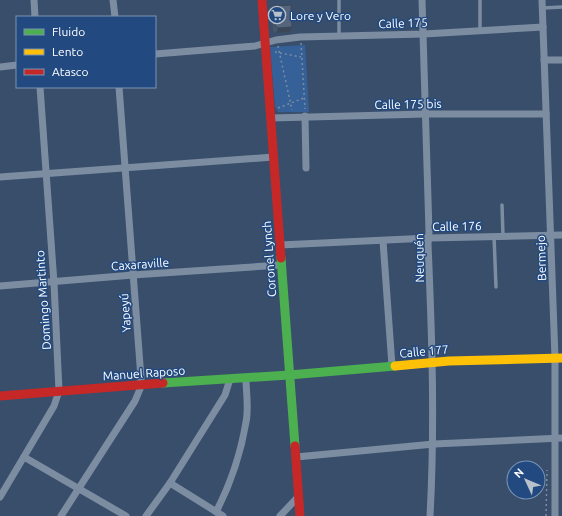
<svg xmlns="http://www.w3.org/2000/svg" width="562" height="516" font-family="Ubuntu,sans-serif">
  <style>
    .green { fill: #366098 }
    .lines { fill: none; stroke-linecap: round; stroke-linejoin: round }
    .path { stroke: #7d8da1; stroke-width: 1.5; stroke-dasharray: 2 3; stroke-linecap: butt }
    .lane { stroke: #7d8da1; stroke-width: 3.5 }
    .street { stroke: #7d8da1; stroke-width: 7 }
    .fast { stroke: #4caf50; stroke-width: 9 }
    .slow { stroke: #ffc107; stroke-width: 9 }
    .jam { stroke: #c62828; stroke-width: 9 }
    .wall { fill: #48576c }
    .shaded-wall { fill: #3b4758 }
    .building { fill: #54657d; stroke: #3b4758 }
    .labels { text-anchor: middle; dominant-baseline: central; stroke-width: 3; stroke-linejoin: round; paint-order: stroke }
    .poi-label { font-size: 12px; fill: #fff; stroke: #224a81; text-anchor: start }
    .street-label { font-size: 12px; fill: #fff; stroke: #224a81 }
  </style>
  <rect width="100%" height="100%" fill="#384e6b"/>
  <polygon class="green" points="305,45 309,112 278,112 275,107 270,47"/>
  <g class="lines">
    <g class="path">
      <polyline points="301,43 305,109"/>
      <polyline points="278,46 292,110"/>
      <polyline points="275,52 301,57"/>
      <polyline points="278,108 304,98"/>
      <polyline points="546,516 547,470"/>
    </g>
    <g class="lane">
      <polyline points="339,0 339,36"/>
      <polyline points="480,0 480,30"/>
      <polyline points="543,8 562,7"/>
      <polyline points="502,205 503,236"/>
      <polyline points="494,236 496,287"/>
    </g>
    <g class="street">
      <polyline points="34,0 35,17"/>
      <polyline points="113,0 115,17"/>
      <path d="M422 0 429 232 428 244C432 336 435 425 430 516"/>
      <polyline points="542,0 555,358 555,516"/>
      <polyline points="155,54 255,46 276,40 300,37 424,34 543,27"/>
      <polyline points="544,60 562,60"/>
      <polyline points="0,67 17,65"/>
      <polyline points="305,116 306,168"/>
      <polyline points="271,118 426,114 546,114"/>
      <polyline points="0,177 273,157"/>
      <polyline points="383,241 392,366"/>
      <polyline points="280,245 429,238 562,235"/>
      <polyline points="0,286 133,275 281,265"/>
      <polyline points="24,457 126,516"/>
      <polyline points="296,457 434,444 562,438"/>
      <polyline points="170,483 223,516"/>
      <polyline points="0,497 54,406 59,391 54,283 40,87"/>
      <path d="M216 512C230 485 241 452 246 422 249 408 246 392 246 379"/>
      <polyline points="61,516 135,401 140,389 141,378 119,87"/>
      <polyline points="146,516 170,483 225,395 230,379"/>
      <polyline points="280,516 299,496"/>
    </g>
    <g class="fast">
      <polyline points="281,258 295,446"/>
      <polyline points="163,383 289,375 395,366"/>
    </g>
    <polyline class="slow" points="395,366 449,361 562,358"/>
    <g class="jam">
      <polyline points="262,0 281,258"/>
      <polyline points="0,396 163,383"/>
      <polyline points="295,446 300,516"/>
    </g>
  </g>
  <polygon class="wall" points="274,6 292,27 290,32 276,33 273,31 272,12"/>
  <polygon class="shaded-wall" points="292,27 290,32 276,33 278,28"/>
  <polygon class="building" points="291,5 292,27 278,28 275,26 274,6"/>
  <defs>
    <symbol id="supermarket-ring" viewBox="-11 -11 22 22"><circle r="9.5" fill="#224a81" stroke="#b9c1cb" stroke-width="1.5"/><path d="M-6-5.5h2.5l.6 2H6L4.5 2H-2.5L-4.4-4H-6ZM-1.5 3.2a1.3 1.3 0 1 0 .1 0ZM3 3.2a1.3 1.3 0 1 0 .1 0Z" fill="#b9c1cb"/></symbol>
  </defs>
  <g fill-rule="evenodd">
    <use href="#supermarket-ring" x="267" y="5" width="20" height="20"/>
  </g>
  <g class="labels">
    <g class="poi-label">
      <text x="290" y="15">Lore y Vero</text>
    </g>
    <g class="street-label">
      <text transform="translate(403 23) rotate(-2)">Calle 175</text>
      <text transform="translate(408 104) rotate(-1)">Calle 175 bis</text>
      <text transform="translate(457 226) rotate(-1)">Calle 176</text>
      <text transform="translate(419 258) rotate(-91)">Neuquén</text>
      <text transform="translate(541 258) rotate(-92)">Bermejo</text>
      <text transform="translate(269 259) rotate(-94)">Coronel Lynch</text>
      <text transform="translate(140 264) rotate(-4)">Caxaraville</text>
      <text transform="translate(43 300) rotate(-94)">Domingo Martinto</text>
      <text transform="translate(125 313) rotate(-94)">Yapeyú</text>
      <text transform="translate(424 351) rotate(-5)">Calle 177</text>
      <text transform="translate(144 373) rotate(-4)">Manuel Raposo</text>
    </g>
  </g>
  <rect x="16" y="16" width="140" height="72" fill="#224a81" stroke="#7a92b3"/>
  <rect x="24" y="29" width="20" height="6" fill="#4caf50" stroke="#7a92b3"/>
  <text x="52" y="36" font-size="12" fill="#ffffff">Fluido</text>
  <rect x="24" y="49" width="20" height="6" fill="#ffc107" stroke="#7a92b3"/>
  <text x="52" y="56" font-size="12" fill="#ffffff">Lento</text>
  <rect x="24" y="69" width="20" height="6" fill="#c62828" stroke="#7a92b3"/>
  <text x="52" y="76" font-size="12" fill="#ffffff">Atasco</text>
  <g transform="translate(526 480) rotate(314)"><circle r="19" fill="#224a81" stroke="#7a92b3"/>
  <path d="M0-3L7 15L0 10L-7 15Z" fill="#b9c1cb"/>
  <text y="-6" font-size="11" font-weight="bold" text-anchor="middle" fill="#ffffff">N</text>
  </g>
</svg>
